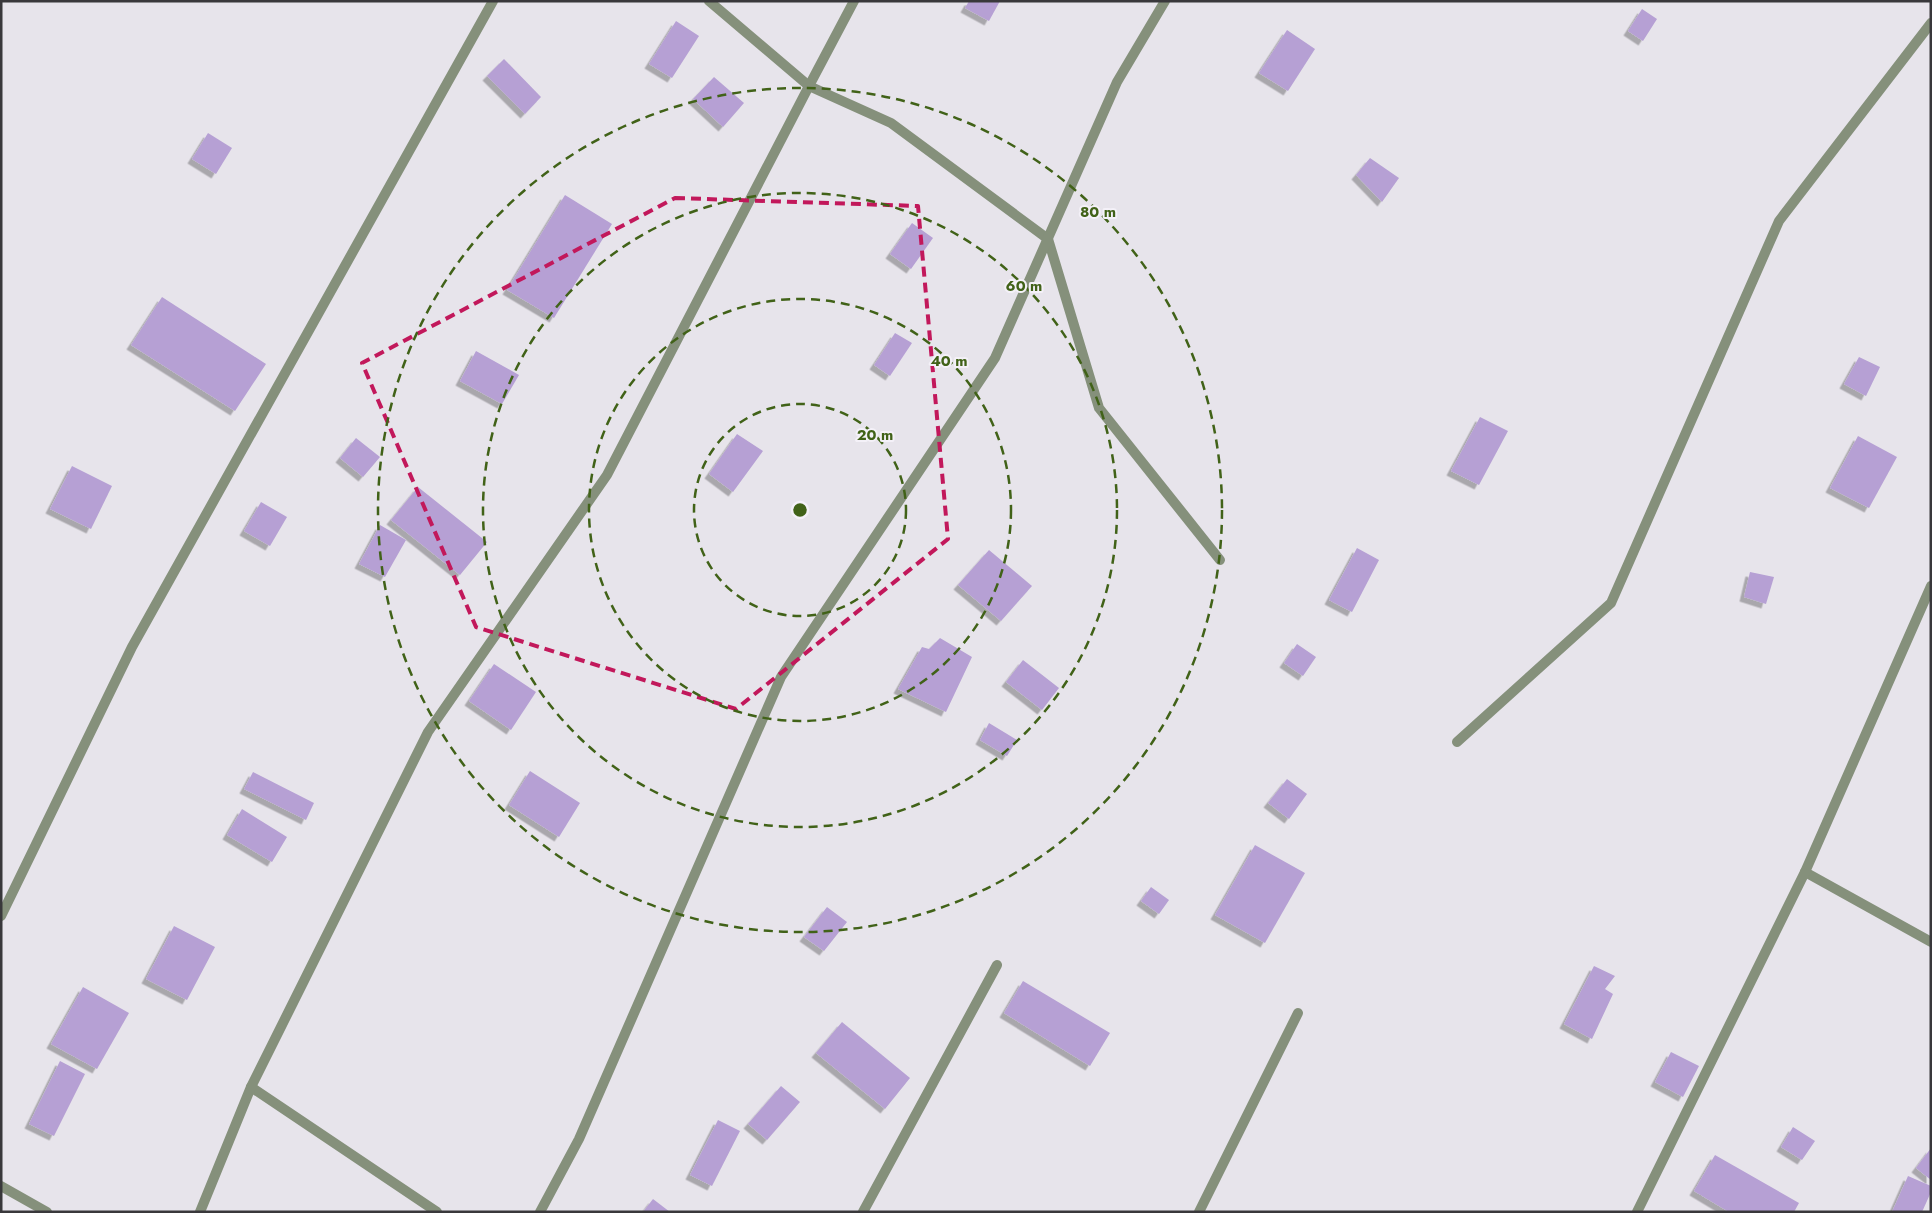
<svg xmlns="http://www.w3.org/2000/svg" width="1932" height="1213" font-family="Jost,sans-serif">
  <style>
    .building { fill: #b6a0d4; filter: url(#shadow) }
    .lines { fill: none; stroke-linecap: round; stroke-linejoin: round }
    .minor { stroke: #85907b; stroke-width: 10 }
    .marked { fill: none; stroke: #c2185b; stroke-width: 4; stroke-dasharray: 10 6; stroke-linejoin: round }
    .ring { fill: none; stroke: #416218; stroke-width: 2.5; stroke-dasharray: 9 6 }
    .centre { fill: #416218; stroke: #f4f1f8; stroke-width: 2.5 }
    .ring-label { font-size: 15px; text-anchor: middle; font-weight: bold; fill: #416218; stroke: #f4f1f8; stroke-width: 4; stroke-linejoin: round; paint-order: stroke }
  </style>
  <defs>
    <filter id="shadow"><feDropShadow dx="-4.5" dy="4.5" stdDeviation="0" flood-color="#0004"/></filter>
  </defs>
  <rect width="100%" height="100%" fill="#e7e4eb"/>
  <g class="building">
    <polygon points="969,1 1000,1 989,21 965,8"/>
    <polygon points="1642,9 1657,19 1643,41 1628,31"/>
    <polygon points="676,21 699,36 672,78 649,64"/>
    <polygon points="1287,30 1315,49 1288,91 1259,73"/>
    <polygon points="504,59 541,97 525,114 487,76"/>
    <polygon points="714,77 744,103 723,127 693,99"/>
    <polygon points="208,133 232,148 216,174 192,159"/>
    <polygon points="1370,158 1399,178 1382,202 1356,175"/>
    <polygon points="565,195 612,224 554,318 507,290"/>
    <polygon points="912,223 933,238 911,269 890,254"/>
    <polygon points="162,297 266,364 235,411 131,345"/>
    <polygon points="895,333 912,343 890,376 874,365"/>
    <polygon points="476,351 519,375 502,404 460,381"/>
    <polygon points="1859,357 1880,367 1866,396 1844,384"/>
    <polygon points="1480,417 1508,431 1479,485 1451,471"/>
    <polygon points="737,434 763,451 733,492 709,474"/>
    <polygon points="1858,436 1897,457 1869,508 1830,488"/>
    <polygon points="356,438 380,457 363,477 340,458"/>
    <polygon points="72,466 112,486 91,529 50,509"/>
    <polygon points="418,487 487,542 460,575 391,520"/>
    <polygon points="261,502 287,517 270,546 244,531"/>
    <polygon points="380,525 406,540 385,577 359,564"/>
    <polygon points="1357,548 1379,560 1352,612 1329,600"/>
    <polygon points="989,550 1032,586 1001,621 958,585"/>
    <polygon points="1750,572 1774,577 1766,604 1744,597"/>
    <polygon points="940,638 972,657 946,712 898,689 922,647 929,649"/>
    <polygon points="1297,644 1316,657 1303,676 1284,663"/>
    <polygon points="1023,660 1059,688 1042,710 1006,682"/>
    <polygon points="494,664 536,692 511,730 469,701"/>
    <polygon points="989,723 1017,740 1007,756 980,740"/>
    <polygon points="530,771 580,803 559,837 509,805"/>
    <polygon points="253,772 314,803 306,820 244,789"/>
    <polygon points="1287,779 1307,794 1289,819 1268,803"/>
    <polygon points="242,809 287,837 272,862 227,835"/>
    <polygon points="1255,845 1305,873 1265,943 1215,915"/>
    <polygon points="1151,887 1169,900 1159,914 1141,901"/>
    <polygon points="827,907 847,922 824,951 804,937"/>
    <polygon points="174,926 215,947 187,1000 146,979"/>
    <polygon points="1594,966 1615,976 1605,989 1613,994 1592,1039 1564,1024"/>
    <polygon points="1023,981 1110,1033 1090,1066 1004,1013"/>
    <polygon points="83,987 129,1013 97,1069 51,1044"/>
    <polygon points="842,1022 910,1078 885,1109 816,1053"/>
    <polygon points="1671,1052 1699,1066 1683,1097 1655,1082"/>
    <polygon points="60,1061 85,1074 54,1136 29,1124"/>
    <polygon points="781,1086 800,1102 767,1140 748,1124"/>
    <polygon points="718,1120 740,1131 712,1186 690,1175"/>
    <polygon points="1793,1127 1815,1141 1802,1160 1781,1147"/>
    <polygon points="1931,1148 1931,1180 1916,1168"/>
    <polygon points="1715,1155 1799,1203 1794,1212 1729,1212 1694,1191"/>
    <polygon points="1908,1176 1931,1186 1931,1192 1922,1212 1892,1212"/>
    <polygon points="653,1199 670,1212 643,1212"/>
  </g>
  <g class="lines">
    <g class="minor">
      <polyline points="854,1 809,86 891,123 1048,239 1099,408 1220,560"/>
      <polyline points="1457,742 1611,603 1779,221 1931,23"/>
      <polyline points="1805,872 1931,942"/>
      <polyline points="1,916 132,647 493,1"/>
      <polyline points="251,1087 437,1212"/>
      <polyline points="1,1186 47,1212"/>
      <polyline points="200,1212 251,1087 428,732 607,475 809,86 709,1"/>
      <polyline points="540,1212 579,1139 781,677 995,358 1117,82 1165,1"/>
      <polyline points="863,1212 997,965"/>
      <polyline points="1199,1212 1298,1013"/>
      <polyline points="1637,1212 1805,872 1931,586"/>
    </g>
  </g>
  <path class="marked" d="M675 198 918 206 948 539 736 709 476 627 362 363Z"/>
  <g class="ring">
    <circle cx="800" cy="510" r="106"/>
    <circle cx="800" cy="510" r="211"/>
    <circle cx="800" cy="510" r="317"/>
    <circle cx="800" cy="510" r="422"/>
  </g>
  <circle cx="800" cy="510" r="8" class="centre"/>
  <g class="ring-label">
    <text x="1098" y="217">80 m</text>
    <text x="1024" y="291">60 m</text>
    <text x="949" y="366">40 m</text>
    <text x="875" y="440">20 m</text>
  </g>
  <rect width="1932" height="1213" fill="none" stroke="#39383b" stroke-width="5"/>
</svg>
